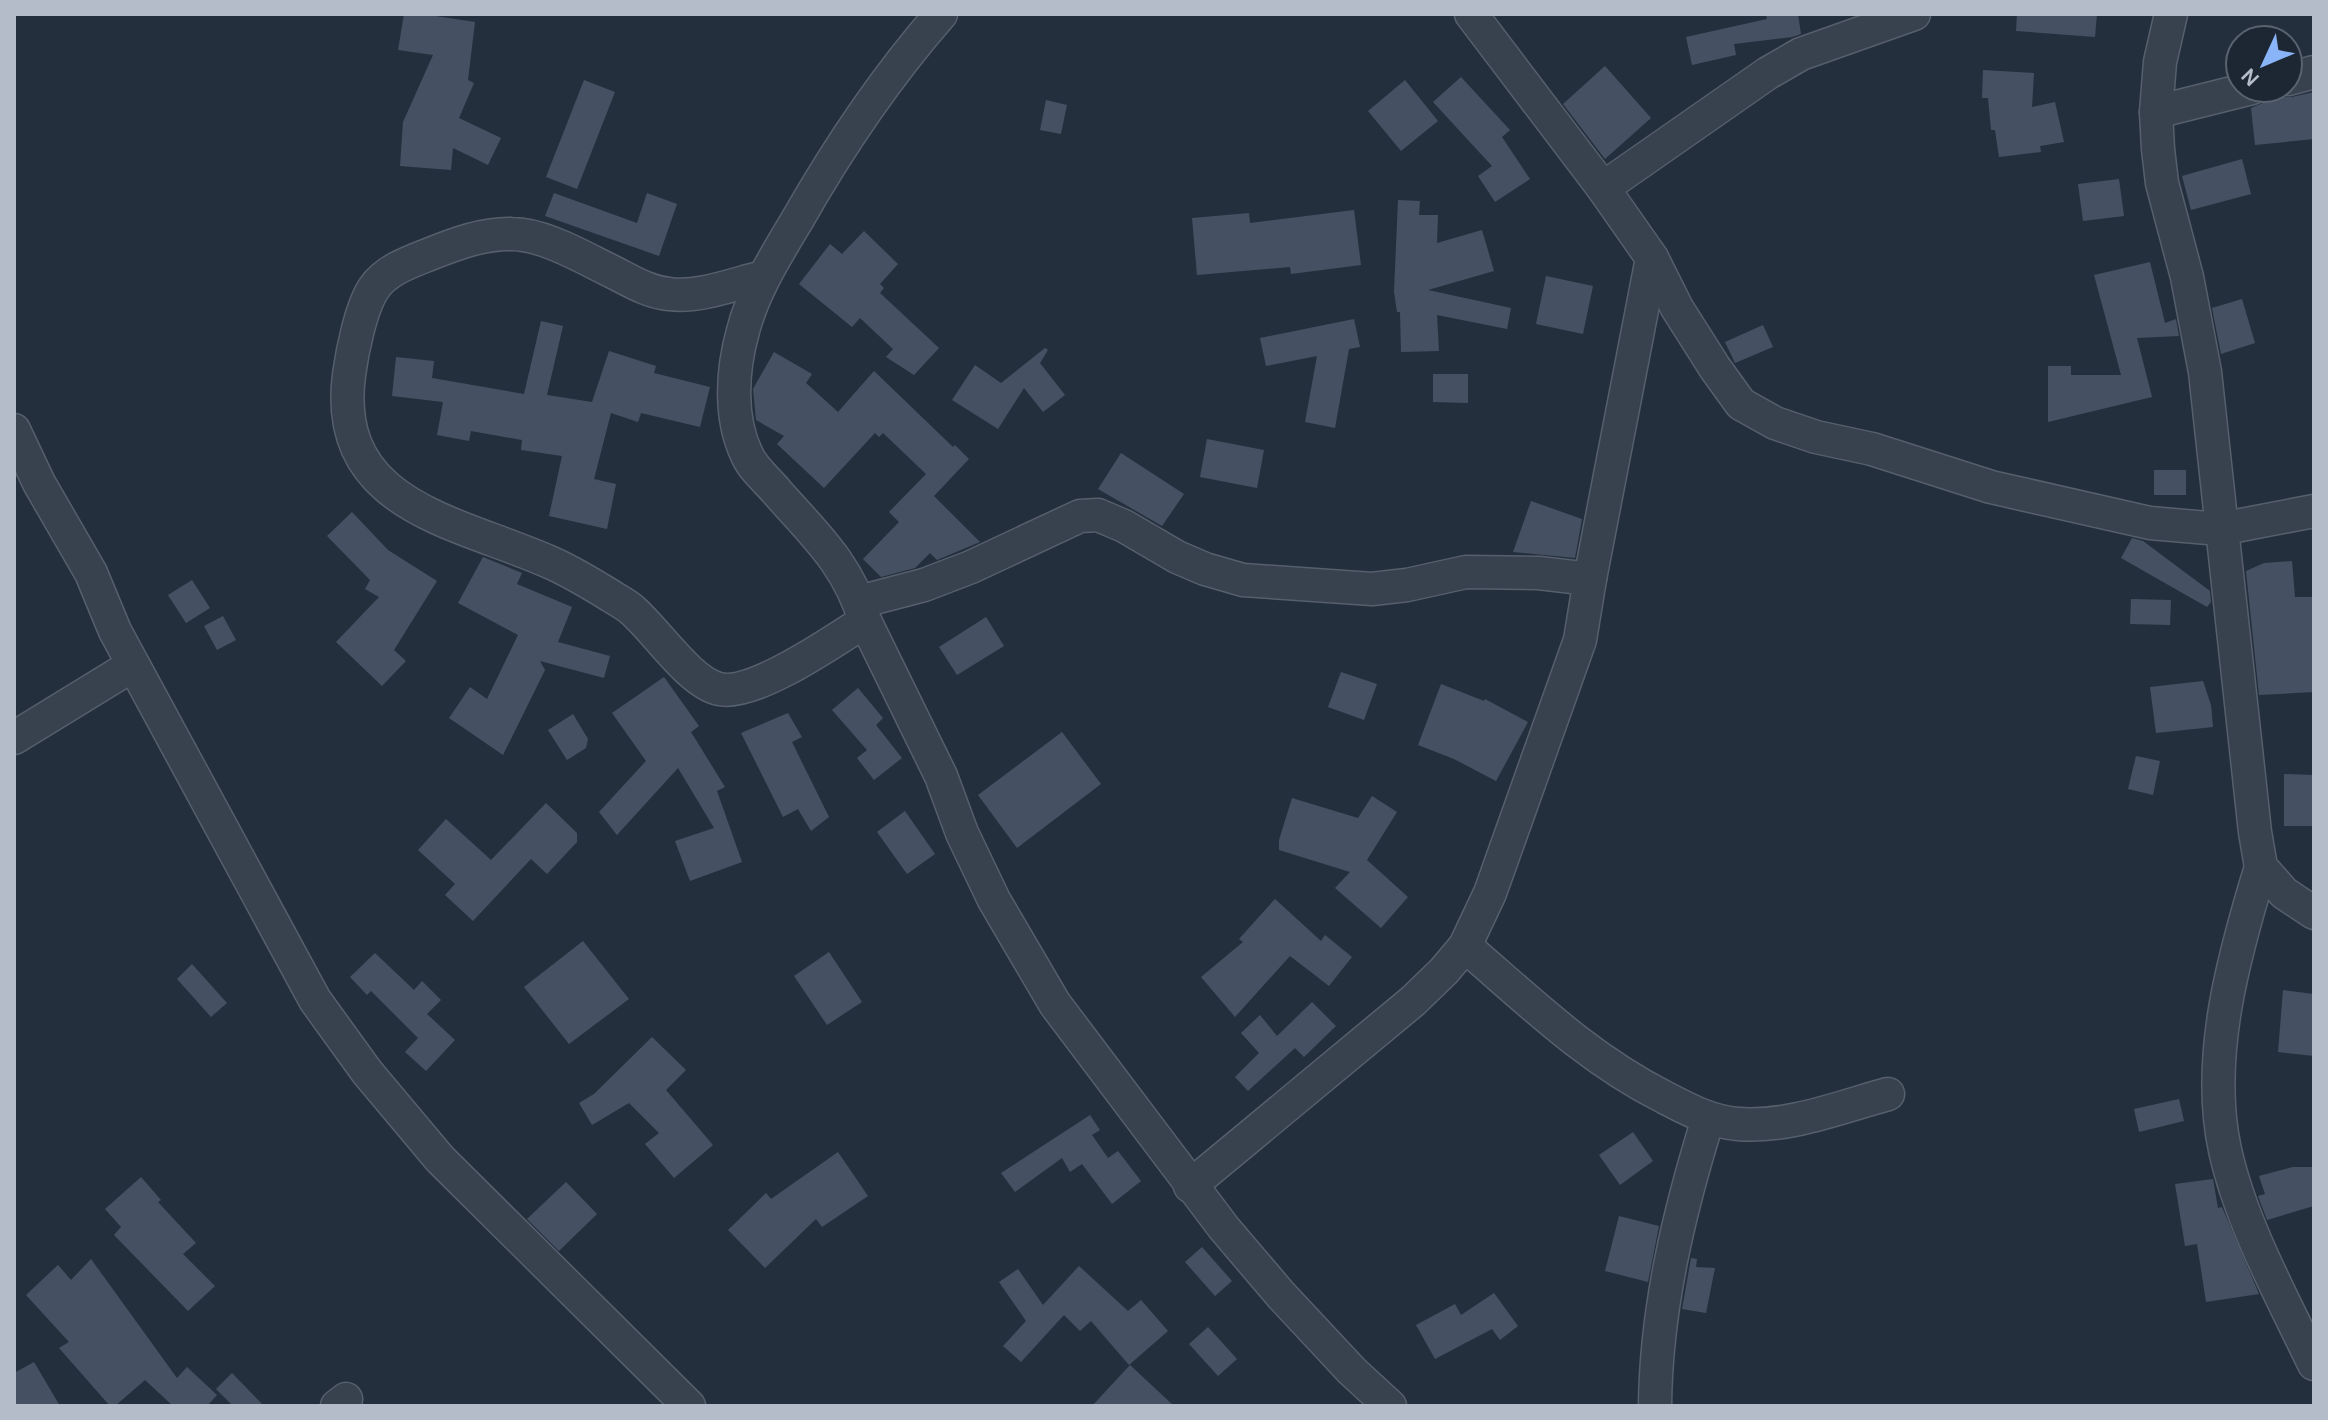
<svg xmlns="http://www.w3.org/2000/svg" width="2328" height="1420" font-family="Karla,sans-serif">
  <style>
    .building { fill: #455162 }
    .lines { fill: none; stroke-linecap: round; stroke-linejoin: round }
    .minor-casing { stroke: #565f6c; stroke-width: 35 }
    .minor { stroke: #38414e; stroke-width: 32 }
  </style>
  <rect width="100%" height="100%" fill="#242f3e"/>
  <g class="building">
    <polygon points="404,14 422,14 475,22 468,80 474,83 459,118 501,138 488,165 453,148 451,170 400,166 403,122 433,55 398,50"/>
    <polygon points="1766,14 1798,14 1801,34 1792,37 1734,44 1736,55 1692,65 1686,37 1767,19"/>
    <polygon points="2017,14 2097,14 2095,37 2016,31"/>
    <polygon points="1605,66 1651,118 1605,159 1563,104"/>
    <polygon points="1983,70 2034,73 2032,107 2055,102 2064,142 2040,146 2041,152 1999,157 1995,130 1991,130 1988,98 1982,98"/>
    <polygon points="1461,77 1510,130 1502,137 1530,179 1495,202 1478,176 1492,166 1433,102"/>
    <polygon points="584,80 615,92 577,189 546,177"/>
    <polygon points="1405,80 1438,121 1401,151 1368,111"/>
    <polygon points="2314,92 2314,139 2255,145 2251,108 2265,102 2268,97 2292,97"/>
    <polygon points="1046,100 1067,105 1061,134 1040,130"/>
    <polygon points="2242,159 2251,194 2191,210 2182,176"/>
    <polygon points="2119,179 2124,216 2083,221 2078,184"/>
    <polygon points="554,193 637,223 647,193 677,204 659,256 545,216"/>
    <polygon points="1398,200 1420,201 1419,215 1438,215 1437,243 1482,230 1494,271 1428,290 1511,308 1507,329 1437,315 1439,351 1401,352 1400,312 1397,312 1394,292"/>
    <polygon points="1354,210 1361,265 1291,274 1290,267 1197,275 1192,218 1249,213 1250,223"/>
    <polygon points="864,231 898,264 880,284 884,288 880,293 939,348 914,375 886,357 893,349 860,318 852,327 799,284 830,244 842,254"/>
    <polygon points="2150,262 2165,323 2176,319 2179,336 2137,338 2152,397 2048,422 2048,366 2071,366 2071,375 2121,375 2094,275"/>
    <polygon points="1546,276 1593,286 1583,334 1536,324"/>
    <polygon points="2242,299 2255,343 2221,354 2212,308"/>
    <polygon points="1354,319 1360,347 1349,349 1335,428 1305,422 1317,356 1266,366 1260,338"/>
    <polygon points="541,321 563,326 547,395 592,402 609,351 656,366 654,373 710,387 700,427 641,413 638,422 611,413 594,479 616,484 607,529 549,516 562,456 521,450 522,440 471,431 469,441 437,435 443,402 392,396 396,357 434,361 432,378 524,394"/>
    <polygon points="1763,325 1773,347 1735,363 1725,342"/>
    <polygon points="1045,348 1048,350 1040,363 1065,395 1043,412 1024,388 998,429 952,400 975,365 1001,383"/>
    <polygon points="774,352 812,374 806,383 838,412 874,371 953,447 955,445 969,459 934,496 980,542 937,560 930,553 915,568 881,577 863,559 899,522 889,512 926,474 883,433 879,437 875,433 824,488 777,444 784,436 756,420 753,389"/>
    <polygon points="1433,374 1468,374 1468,403 1433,402"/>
    <polygon points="1207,439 1264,450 1257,488 1200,477"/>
    <polygon points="1121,453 1184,494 1162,526 1098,489"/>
    <rect x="2154" y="470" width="32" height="25"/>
    <polygon points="1531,501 1582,519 1575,558 1513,552"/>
    <polygon points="352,512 388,550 437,581 394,650 406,661 382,686 336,642 379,597 365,589 370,580 327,536"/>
    <polygon points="2132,538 2143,541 2210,591 2211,602 2207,607 2121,558"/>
    <polygon points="483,557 522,573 517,584 572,607 558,642 610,656 604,678 540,661 545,670 503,755 449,718 470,687 487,699 518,635 458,603"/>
    <polygon points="2292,561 2295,597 2314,597 2314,692 2259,695 2246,571 2264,563"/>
    <polygon points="192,580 210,608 186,623 168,595"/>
    <polygon points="2131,599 2171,600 2170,625 2130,624"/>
    <polygon points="223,616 236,640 217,650 204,626"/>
    <polygon points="986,617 1004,646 957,675 939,647"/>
    <polygon points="1341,672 1377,684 1364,720 1328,707"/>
    <polygon points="664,677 699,726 691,732 725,787 717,791 742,862 690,881 675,841 714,828 678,768 617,835 599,812 646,761 612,713"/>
    <polygon points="2203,681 2211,705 2213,727 2156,733 2150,687"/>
    <polygon points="1441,684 1484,701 1485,699 1528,722 1496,781 1454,759 1418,745"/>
    <polygon points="858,688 883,718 876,725 902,758 874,780 857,758 867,750 832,710"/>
    <polygon points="788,713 802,737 792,742 829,817 811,831 798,809 783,817 741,733"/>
    <polygon points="573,714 588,739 586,748 567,760 548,730"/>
    <polygon points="1062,732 1101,784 1017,848 978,795"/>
    <polygon points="2136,756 2160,761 2153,795 2128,789"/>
    <polygon points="2284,774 2314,775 2314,826 2284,826"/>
    <polygon points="1372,796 1397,812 1367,860 1408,897 1381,928 1335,888 1350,872 1279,850 1279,840 1292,798 1358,818"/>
    <polygon points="546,803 577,833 577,842 547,874 531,859 473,921 445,895 455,884 418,850 446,819 491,860"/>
    <polygon points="905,811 935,854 907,874 877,832"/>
    <polygon points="1275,899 1321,941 1325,935 1352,957 1329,986 1290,956 1235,1017 1201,977 1243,942 1239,939"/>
    <polygon points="583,941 629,999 569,1044 524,987"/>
    <polygon points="829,952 862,1002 827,1025 794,976"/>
    <polygon points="375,953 414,990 422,981 441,1000 427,1014 455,1040 426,1071 405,1052 418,1038 371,991 367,995 350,977"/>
    <polygon points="192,964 227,1003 211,1017 177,979"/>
    <polygon points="2283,990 2314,994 2314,1056 2278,1052"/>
    <polygon points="1312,1002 1336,1026 1304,1057 1295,1048 1248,1091 1235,1077 1259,1053 1241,1033 1260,1015 1277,1036"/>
    <polygon points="652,1037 686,1070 666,1090 713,1145 674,1178 645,1144 659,1133 629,1103 592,1125 579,1103 594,1094"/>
    <polygon points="2179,1099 2184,1121 2139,1132 2134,1109"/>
    <polygon points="1090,1115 1100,1130 1092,1135 1108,1158 1118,1151 1141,1181 1112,1204 1082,1164 1070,1172 1062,1158 1015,1192 1001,1173"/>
    <polygon points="1633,1132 1653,1161 1620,1185 1599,1155"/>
    <polygon points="838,1152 868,1196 822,1227 816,1219 765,1268 728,1230 766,1193 771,1199"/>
    <polygon points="2293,1167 2314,1167 2314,1206 2267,1220 2258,1196 2265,1194 2259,1176"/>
    <polygon points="141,1177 161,1200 158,1202 196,1243 183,1254 215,1286 188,1311 114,1235 121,1227 105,1209"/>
    <polygon points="2213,1179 2218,1208 2222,1207 2259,1294 2206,1302 2197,1244 2185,1246 2175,1184"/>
    <polygon points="566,1182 597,1214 559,1251 527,1219"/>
    <polygon points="1619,1216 1659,1226 1648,1282 1605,1271"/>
    <polygon points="1202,1247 1232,1281 1215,1296 1185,1262"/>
    <polygon points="1691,1258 1697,1259 1696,1267 1715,1268 1706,1313 1682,1309"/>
    <polygon points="91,1259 177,1378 187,1367 217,1395 207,1406 173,1406 145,1380 115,1406 110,1406 59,1348 69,1342 26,1295 58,1265 71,1280"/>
    <polygon points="1079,1266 1128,1311 1141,1300 1168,1331 1129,1365 1091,1321 1080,1331 1064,1315 1021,1362 1003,1346 1026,1321 999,1282 1018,1269 1043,1305"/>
    <polygon points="1494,1293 1518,1326 1500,1340 1492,1329 1435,1359 1416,1325 1455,1304 1461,1315"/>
    <polygon points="1208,1327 1237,1359 1218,1376 1189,1344"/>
    <polygon points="34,1362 60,1406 14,1406 14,1373"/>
    <polygon points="1130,1365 1174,1406 1092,1406"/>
    <polygon points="232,1373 264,1406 233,1406 216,1389"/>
  </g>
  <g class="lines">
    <defs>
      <g id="minor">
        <path d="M941 14C885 78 838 148 796 222 775 257 753 292 743 331 732 370 729 418 747 455 753 469 768 481 777 492 815 535 848 564 865 621L941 776 962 833 994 900 1055 1004 1224 1228 1281 1295 1352 1371 1390 1406"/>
        <polyline points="1471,14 1603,188 1652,258 1677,308 1715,368 1741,404 1775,423 1816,437 1872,449 1991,487 2150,523 2220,529 2314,511"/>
        <polyline points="2171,14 2160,62 2156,112 2158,149 2162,183 2187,277 2205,372 2255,832 2261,867 2284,893 2314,913"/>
        <polyline points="2288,79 2314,72"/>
        <polyline points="2156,112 2252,88"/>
        <polyline points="1603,188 1768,73 1801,54 1914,14"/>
        <path d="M763 277C734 284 699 298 669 294 648 292 631 281 613 272 584 258 544 234 512 234 484 233 455 244 430 254 410 262 386 270 374 288 361 307 352 352 349 375 332 506 456 521 547 561 569 570 590 583 611 596 617 600 625 604 631 609 656 630 689 682 719 689 754 697 835 640 865 621"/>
        <polyline points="14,430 39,483 91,573 115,631 315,1000 367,1072 440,1159 689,1406"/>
        <polyline points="859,602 924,585 971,567 1080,516 1098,515 1124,526 1177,557 1205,569 1243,580 1372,589 1407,585 1466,572 1539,573 1590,579"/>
        <polyline points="14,738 133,665"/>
        <path d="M2261 867C2234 955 2205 1058 2225 1150 2241 1223 2282 1297 2314 1364"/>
        <path d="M1465 946C1530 1002 1587 1058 1664 1097 1689 1110 1711 1122 1738 1124 1789 1128 1840 1107 1888 1094"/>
        <polyline points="1190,1186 1413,1001 1444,971 1465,946 1490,893 1580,640 1590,579 1652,258"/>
        <polyline points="337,1406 346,1399"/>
        <path d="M1655 1406C1656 1308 1679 1212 1708 1119"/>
      </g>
    </defs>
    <use href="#minor" class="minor-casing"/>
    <use href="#minor" class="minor"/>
  </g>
  <rect width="2328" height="1420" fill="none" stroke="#b4bcc9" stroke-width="32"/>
  <g transform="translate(2264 64) rotate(226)"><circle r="38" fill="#1d2633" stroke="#59626f" stroke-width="2"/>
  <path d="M0-6L14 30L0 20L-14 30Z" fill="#8ab4f8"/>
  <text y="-12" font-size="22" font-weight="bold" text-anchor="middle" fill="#b4bcc9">N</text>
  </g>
</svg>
